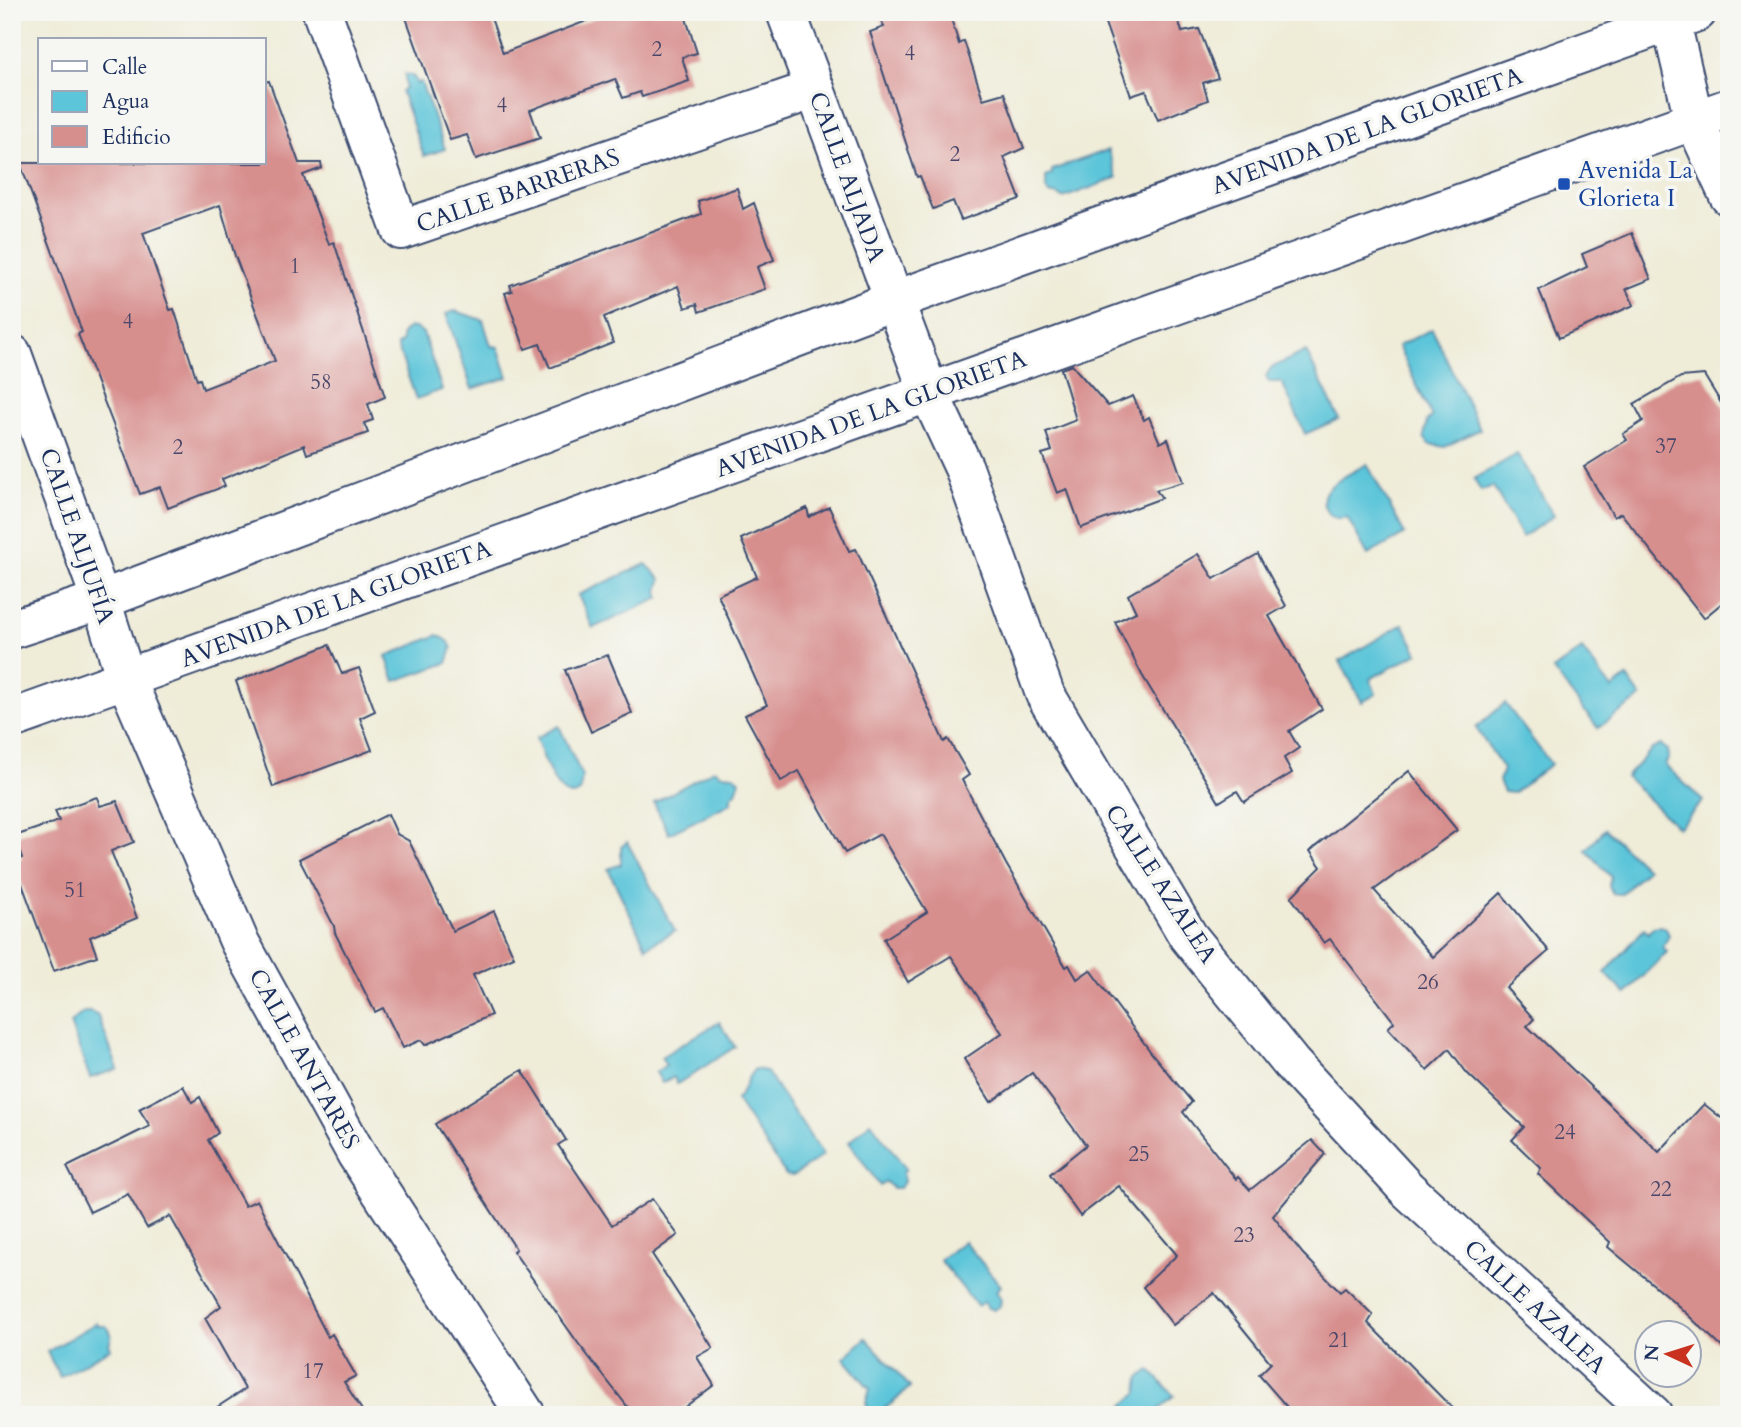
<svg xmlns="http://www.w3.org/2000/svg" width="1741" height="1427" font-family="Cardo,serif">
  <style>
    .water { fill: #5cc5d9; stroke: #3c7a9c; stroke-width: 2 }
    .building { fill: #d78f8e; fill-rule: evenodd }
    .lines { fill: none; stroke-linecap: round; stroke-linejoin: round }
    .minor-casing { stroke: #3b4b70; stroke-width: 42 }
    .minor { stroke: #fff; stroke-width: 38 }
    .transit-dot { fill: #1a4fb4; stroke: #f6f6f2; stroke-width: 2.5 }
    .labels { text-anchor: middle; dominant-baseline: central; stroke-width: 7; stroke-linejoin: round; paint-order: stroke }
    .number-label { font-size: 21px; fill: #4a476a }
    .street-label { font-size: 24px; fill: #1b2f5e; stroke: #f6f6f2 }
    .transit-label { font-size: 24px; fill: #164399; stroke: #f6f6f2; text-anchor: start }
  </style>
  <rect width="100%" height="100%" fill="#f6f6f2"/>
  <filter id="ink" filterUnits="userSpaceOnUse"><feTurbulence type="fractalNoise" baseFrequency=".0143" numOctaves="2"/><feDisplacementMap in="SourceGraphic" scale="14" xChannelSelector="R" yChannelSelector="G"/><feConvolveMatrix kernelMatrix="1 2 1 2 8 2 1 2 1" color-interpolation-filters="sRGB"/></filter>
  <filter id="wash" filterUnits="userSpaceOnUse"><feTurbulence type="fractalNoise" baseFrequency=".00686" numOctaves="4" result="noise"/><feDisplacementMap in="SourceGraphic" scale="28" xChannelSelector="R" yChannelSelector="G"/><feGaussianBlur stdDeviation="1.57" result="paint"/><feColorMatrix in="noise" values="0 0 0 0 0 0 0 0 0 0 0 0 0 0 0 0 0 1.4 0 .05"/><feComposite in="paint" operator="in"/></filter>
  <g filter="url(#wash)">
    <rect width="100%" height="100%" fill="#efecd8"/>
    <g class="water">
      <polygon points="405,74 414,77 417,84 421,82 445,149 424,156 401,91 405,88"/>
      <polygon points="1108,150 1117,178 1063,198 1059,195 1049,193 1046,189 1046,177 1052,174 1052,170"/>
      <polygon points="455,311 483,320 491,346 498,347 508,377 472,389 446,314"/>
      <polygon points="409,327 418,329 423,333 442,390 416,399 397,345 402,342 402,334"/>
      <polygon points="1432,329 1480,429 1445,447 1429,444 1424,437 1427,421 1432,417 1398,346"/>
      <polygon points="1306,351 1339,419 1305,434 1282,382 1269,382 1266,376 1271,368"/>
      <polygon points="1517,454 1554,516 1522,537 1493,486 1481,491 1474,479"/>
      <path d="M1367 464 1405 534 1368 555 1347 517C1329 524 1315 502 1329 488 1339 478 1355 471 1367 464Z"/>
      <polygon points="646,564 661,579 658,592 660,598 593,628 578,595"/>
      <polygon points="1403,624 1418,653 1370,679 1376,694 1362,702 1340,661"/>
      <polygon points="438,635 448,641 452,648 447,663 395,681 386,656"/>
      <polygon points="1582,649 1612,689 1627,677 1641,697 1598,728 1553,670"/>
      <polygon points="1505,703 1551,764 1513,793 1504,792 1499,781 1503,769 1476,728"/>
      <path d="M559 726 582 776 580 792C557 808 543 754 536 738Z"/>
      <polygon points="1661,745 1668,750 1669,757 1665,765 1703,801 1678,828 1626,777 1652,749"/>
      <polygon points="715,769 720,774 734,775 740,781 736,792 731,797 731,803 669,834 654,803"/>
      <polygon points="1605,829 1647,869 1622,894 1613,894 1609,886 1611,877 1586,850"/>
      <polygon points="627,842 675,931 646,947 608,869 621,864 621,847"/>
      <polygon points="1661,926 1666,929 1669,935 1663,947 1667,952 1626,994 1605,973 1644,929 1648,933 1653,927"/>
      <polygon points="84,1012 91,1012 98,1016 118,1069 90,1078 70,1023"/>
      <polygon points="719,1022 735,1047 677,1084 674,1077 662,1083 656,1072 666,1065 661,1057"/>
      <path d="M755 1069 766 1071 823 1155 793 1176 786 1175 736 1100C747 1089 744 1079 755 1069Z"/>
      <polygon points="871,1122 906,1169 903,1173 904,1182 899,1188 893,1188 886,1182 880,1186 849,1142"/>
      <polygon points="964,1241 1001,1286 996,1291 1001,1299 1000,1306 994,1310 988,1308 984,1302 977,1306 940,1260"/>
      <path d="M96 1323 99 1326H106C113 1333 112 1337 109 1345L111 1348 60 1377 47 1352Z"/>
      <path d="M866 1338 910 1387C898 1397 885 1414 869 1411L866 1402 870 1389 844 1358Z"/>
      <polygon points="1150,1370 1174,1396 1153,1415 1114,1415 1138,1392 1140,1377"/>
    </g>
    <g id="blocks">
      <g class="building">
        <polygon points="404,12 489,12 503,53 610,12 684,12 697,53 682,57 689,81 642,97 640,92 623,98 615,79 530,110 540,138 476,159 467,135 450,140"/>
        <polygon points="878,12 949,12 959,44 964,41 983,99 1004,93 1024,148 1004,157 1020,199 961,220 953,201 933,209 920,176 917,177 870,32 884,27"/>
        <polygon points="1101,12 1176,12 1182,32 1199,29 1218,78 1203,83 1208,100 1158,120 1146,91 1131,96"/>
        <path d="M269 81 299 163H321L322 168 303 175 329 244 334 242 385 397 368 404 373 420 364 423 368 433 307 454 304 445 222 479 225 486 168 508 160 487 140 494 78 334 82 332 20 163H264V82ZM220 205 235 256 275 361 203 389 200 379 197 380 174 309 170 310 143 233Z"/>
        <polygon points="737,188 743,209 754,203 774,260 757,267 765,289 699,312 697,304 685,308 678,286 604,317 613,343 550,368 540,344 525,349 505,293 512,291 510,285 701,214 698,201"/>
        <polygon points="1632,233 1651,279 1626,289 1634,305 1559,338 1539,290 1587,267 1582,254"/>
        <polygon points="1072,365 1108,406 1133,396 1144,420 1149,417 1160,443 1168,439 1183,482 1156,490 1162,498 1081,528 1067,489 1057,493 1042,454 1052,451 1046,432 1076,420 1061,369"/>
        <polygon points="1704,375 1729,416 1729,597 1704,618 1621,513 1614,517 1584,467 1627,440 1623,434 1643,421 1634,404 1681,377"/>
        <polygon points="829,507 849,551 856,549 944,742 948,739 969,775 962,780 1006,864 1066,967 1069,965 1077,979 1090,970 1153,1055 1192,1102 1183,1112 1236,1179 1238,1177 1250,1190 1312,1140 1325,1154 1273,1216 1303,1254 1340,1292 1345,1288 1373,1315 1368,1323 1459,1415 1294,1415 1259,1375 1271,1363 1214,1293 1173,1325 1143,1287 1177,1255 1119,1186 1080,1216 1050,1174 1086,1145 1032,1073 991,1102 964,1059 1002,1033 951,956 908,982 884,939 927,912 880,834 845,853 799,771 781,781 745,715 767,705 718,595 757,577 741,539 807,508 809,517"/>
        <polygon points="1198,554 1214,579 1258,554 1286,606 1269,616 1322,709 1289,731 1299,748 1284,758 1292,773 1244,802 1237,791 1219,802 1142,675 1115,622 1136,612 1128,595"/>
        <polygon points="329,645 342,674 359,668 375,711 360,718 372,750 273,787 236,681"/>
        <polygon points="608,655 632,713 591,732 565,670"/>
        <polygon points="1409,771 1457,830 1374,890 1433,957 1501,893 1549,951 1506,988 1534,1019 1527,1026 1659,1152 1704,1104 1729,1124 1729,1354 1672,1300 1608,1247 1610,1242 1538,1174 1541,1168 1512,1140 1524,1127 1467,1073 1449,1049 1427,1070 1388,1028 1394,1022 1330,939 1324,943 1291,897 1321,867 1310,851"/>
        <polygon points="97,797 100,806 117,801 134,842 111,851 137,918 90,937 97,956 54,971 14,862 22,858 15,836 59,821 55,811"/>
        <polygon points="388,814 397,834 409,841 453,931 494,911 514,957 473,975 491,1015 425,1045 421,1040 403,1048 383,1008 375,1012 335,933 334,926 299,859"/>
        <polygon points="522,1070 566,1140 558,1145 612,1225 652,1199 678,1235 652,1254 713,1348 697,1357 714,1385 674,1415 634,1415 578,1343 513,1251 516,1249 435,1124"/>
        <polygon points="183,1086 192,1102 200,1097 218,1133 208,1140 245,1206 257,1200 328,1337 332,1334 356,1376 344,1382 365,1415 205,1415 245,1389 205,1318 221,1306 170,1216 147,1228 128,1194 90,1212 67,1167 150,1126 139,1109"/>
      </g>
    </g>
  </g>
  <g filter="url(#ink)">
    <use href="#blocks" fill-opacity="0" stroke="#3b4b70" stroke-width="2"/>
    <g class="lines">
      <defs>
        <g id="minor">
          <polyline points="322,12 401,230 815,89"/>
          <polyline points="786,12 929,393 964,468 1045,694 1188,936 1291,1063 1407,1189 1653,1415"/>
          <polyline points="1671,22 1694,120 1729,196"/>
          <polyline points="12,354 101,600 126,679 239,941 357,1155 526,1415"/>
          <polyline points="12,629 101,600 893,301 1697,12"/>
          <polyline points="12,719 1729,108"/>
        </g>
      </defs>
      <use href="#minor" class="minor-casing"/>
      <use href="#minor" class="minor"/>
    </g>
  </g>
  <rect class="transit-dot" x="1557" y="177" width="14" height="14" rx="3.5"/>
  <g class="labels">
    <g class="number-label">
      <text x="657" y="49">2</text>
      <text x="910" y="53">4</text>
      <text x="502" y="105">4</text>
      <text x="955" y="154">2</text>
      <text x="295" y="266">1</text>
      <text x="128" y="321">4</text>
      <text x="321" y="382">58</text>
      <text x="1666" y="446">37</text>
      <text x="178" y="447">2</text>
      <text x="75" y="890">51</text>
      <text x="1428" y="982">26</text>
      <text x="1565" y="1132">24</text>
      <text x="1139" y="1154">25</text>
      <text x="1661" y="1189">22</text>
      <text x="1244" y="1235">23</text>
      <text x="1339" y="1340">21</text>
      <text x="313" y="1371">17</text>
    </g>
    <g class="street-label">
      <text transform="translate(1367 131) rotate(-20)">AVENIDA DE LA GLORIETA</text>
      <text transform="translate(847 177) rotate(70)">CALLE ALJADA</text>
      <text transform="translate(518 191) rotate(-19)">CALLE BARRERAS</text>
      <text transform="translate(871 414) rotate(-20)">AVENIDA DE LA GLORIETA</text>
      <text transform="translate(77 536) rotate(71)">CALLE ALJUFÍA</text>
      <text transform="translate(336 604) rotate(-20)">AVENIDA DE LA GLORIETA</text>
      <text transform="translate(1161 884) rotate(57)">CALLE AZALEA</text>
      <text transform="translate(304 1059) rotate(61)">CALLE ANTARES</text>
      <text transform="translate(1535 1307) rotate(43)">CALLE AZALEA</text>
    </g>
    <g class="transit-label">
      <text x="1578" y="170">Avenida La<tspan x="1578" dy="28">Glorieta I</tspan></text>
    </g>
  </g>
  <rect width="1741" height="1427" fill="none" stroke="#f6f6f2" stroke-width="42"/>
  <rect x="38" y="38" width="228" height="126" fill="#f6f6f2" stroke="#9ea6b7" stroke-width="2"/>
  <rect x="52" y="61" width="35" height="10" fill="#ffffff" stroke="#9ea6b7" stroke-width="2"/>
  <text x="102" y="74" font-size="21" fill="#1b2f5e">Calle</text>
  <rect x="52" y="91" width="35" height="21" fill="#5cc5d9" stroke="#9ea6b7" stroke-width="2"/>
  <text x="102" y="108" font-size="21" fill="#1b2f5e">Agua</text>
  <rect x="52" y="126" width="35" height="21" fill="#d78f8e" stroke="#9ea6b7" stroke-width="2"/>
  <text x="102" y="144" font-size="21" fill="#1b2f5e">Edificio</text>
  <g transform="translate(1668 1354) rotate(274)"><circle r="33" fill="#f6f6f2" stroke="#9ea6b7" stroke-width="2"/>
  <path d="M0-5L12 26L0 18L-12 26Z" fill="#c8321e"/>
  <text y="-10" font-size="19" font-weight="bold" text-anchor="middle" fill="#1b2f5e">N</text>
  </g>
</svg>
